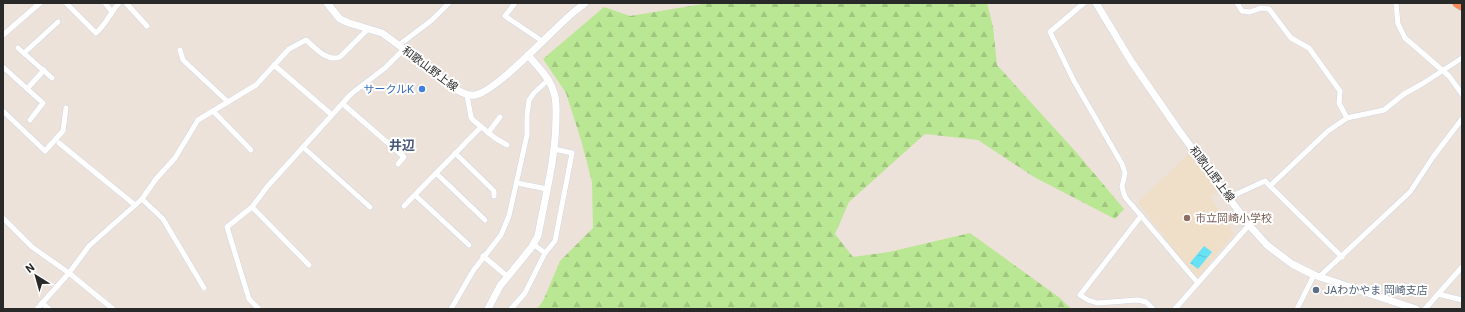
<svg xmlns="http://www.w3.org/2000/svg" width="1465" height="312" font-family="Roboto,'Noto Sans JP',sans-serif">
  <style>
    .education { fill: #efdec8 }
    .forest { fill: url(#forest-firs) }
    .water { fill: url(#water-ripples) }
    .lines { fill: none; stroke-linecap: round; stroke-linejoin: round }
    .street-casing { stroke: #cfd6e3; stroke-width: 6 }
    .secondary-casing { stroke: #cfd6e3; stroke-width: 8 }
    .highway-casing { stroke: #c3c3c3; stroke-width: 10 }
    .street { stroke: #fff; stroke-width: 5 }
    .secondary { stroke: #fff; stroke-width: 7 }
    .highway { stroke: #ff8753; stroke-width: 9 }
    .shop-dot { fill: #3f7fe0; stroke: #fff; stroke-width: 1.5 }
    .education-dot { fill: #8d6e63; stroke: #fff; stroke-width: 1.5 }
    .service-dot { fill: #5c6f8a; stroke: #fff; stroke-width: 1.5 }
    .labels { text-anchor: middle; dominant-baseline: central; stroke-width: 4; stroke-linejoin: round; paint-order: stroke }
    .street-label { font-size: 11px; fill: #292929; stroke: #fff }
    .shop-label { font-size: 11px; fill: #366cbe; stroke: #fff; text-anchor: end }
    .education-label { font-size: 11px; fill: #785e54; stroke: #fff; text-anchor: start }
    .service-label { font-size: 11px; fill: #4e5e75; stroke: #fff; text-anchor: start }
    .quarter-label { font-size: 13px; font-weight: bold; fill: #47587c; stroke: #fff }
  </style>
  <defs>
    <pattern id="forest-firs" width="22" height="20" patternUnits="userSpaceOnUse"><rect width="22" height="20" fill="#bae793"/><path d="M5 1l3.5 6h-7zM16 11l3.5 6h-7z" fill="#a0c67f"/></pattern>
    <pattern id="water-ripples" width="26" height="14" patternUnits="userSpaceOnUse"><rect width="26" height="14" fill="#67e2f5"/><path d="M2 4q2-2 4 0t4 0M15 11q2-2 4 0t4 0" fill="none" stroke="#59c2d2"/></pattern>
  </defs>
  <rect width="100%" height="100%" fill="#ede2da"/>
  <polygon class="education" points="1191,152 1219,191 1210,197 1234,234 1196,279 1138,202"/>
  <polygon class="forest" points="709,3 987,3 993,27 997,65 1076,152 1124,209 1115,219 1034,177 978,140 925,134 849,202 835,234 853,257 889,252 970,233 1060,298 1071,309 537,309 543,301 560,261 593,228 592,182 581,140 566,93 543,59 604,7 630,16"/>
  <polygon class="water" points="1204,246 1212,252 1198,269 1190,263"/>
  <g class="lines">
    <defs>
      <g id="street">
        <path d="M66 3 96 33C107 23 110 13 119 3"/>
        <polyline points="105,3 112,12"/>
        <polyline points="126,3 147,26"/>
        <polyline points="515,3 505,16 542,41"/>
        <polyline points="1084,3 1050,32 1074,81 1122,164 1125,173 1122,187 1125,197 1197,282"/>
        <polyline points="1237,3 1242,11 1250,12 1261,8 1269,9 1291,38 1309,48 1340,91 1339,103 1347,118"/>
        <polyline points="1396,3 1398,24 1405,38 1449,76 1462,94"/>
        <polyline points="3,35 40,3"/>
        <polyline points="399,45 432,20 449,3"/>
        <polyline points="18,48 52,78"/>
        <polyline points="180,50 183,60 228,102"/>
        <polyline points="24,53 58,22"/>
        <polyline points="274,65 332,115"/>
        <polyline points="3,67 43,103 30,120"/>
        <polyline points="27,89 44,70"/>
        <polyline points="467,95 471,117 473,120 495,138 507,145"/>
        <polyline points="343,104 404,157 398,164"/>
        <polyline points="3,111 45,151 63,131 66,108"/>
        <polyline points="213,111 251,150"/>
        <polyline points="488,133 500,117"/>
        <polyline points="59,143 135,205"/>
        <polyline points="303,147 370,207"/>
        <polyline points="455,153 494,191 494,196"/>
        <polyline points="436,173 485,220"/>
        <polyline points="517,183 547,189"/>
        <polyline points="1270,186 1328,131 1347,118 1384,110 1404,94 1422,84 1462,58"/>
        <polyline points="415,195 469,245"/>
        <polyline points="1230,197 1265,181 1342,257"/>
        <polyline points="142,199 163,219 204,288"/>
        <polyline points="404,206 481,127"/>
        <polyline points="252,207 309,265"/>
        <polyline points="1141,216 1080,295 1088,300 1097,303 1138,300 1146,302 1153,309"/>
        <polyline points="3,218 32,247 69,273 113,309"/>
        <polyline points="533,244 545,253"/>
        <polyline points="483,256 508,277"/>
        <polyline points="1319,277 1410,192 1433,157 1462,119"/>
        <polyline points="1438,294 1462,300"/>
        <polyline points="42,303 49,309"/>
        <path d="M37 309 69 273 89 246 142 199 156 179 175 158 198 120 256 85 289 49 306 40C316 48 326 62 340 57L368 29"/>
        <polyline points="259,309 249,299 227,227 252,207 267,187 351,94 385,68 404,49"/>
        <polyline points="451,309 473,271 501,235 509,216 527,135 527,116 529,100 534,93 548,80"/>
        <polyline points="511,309 525,293 545,253 555,241 572,153 554,149"/>
        <polyline points="1175,309 1249,225"/>
        <polyline points="1297,309 1314,275"/>
        <polyline points="1425,309 1462,267"/>
      </g>
      <g id="secondary">
        <path d="M327 3 340 19 349 23 382 33 404 49 457 90C463 93 468 96 475 95 495 92 548 35 566 19 572 13 579 8 585 3"/>
        <polyline points="1096,3 1131,61 1180,132 1249,225 1267,245 1292,264 1314,275 1416,309"/>
        <path d="M488 309 500 286 531 248 538 236C545 197 556 157 556 117 556 108 557 99 553 90 549 77 536 65 528 55"/>
      </g>
      <polyline id="highway" points="1457,3 1462,6"/>
    </defs>
    <use href="#street" class="street-casing"/>
    <use href="#secondary" class="secondary-casing"/>
    <use href="#highway" class="highway-casing"/>
    <use href="#street" class="street"/>
    <use href="#secondary" class="secondary"/>
    <use href="#highway" class="highway"/>
  </g>
  <circle class="shop-dot" cx="422" cy="89" r="4"/>
  <circle class="education-dot" cx="1187" cy="218" r="4"/>
  <circle class="service-dot" cx="1316" cy="290" r="4"/>
  <g class="labels">
    <g class="street-label">
      <text transform="translate(430 69) rotate(37)">和歌山野上線</text>
      <text transform="translate(1212 174) rotate(53)">和歌山野上線</text>
    </g>
    <g class="shop-label">
      <text x="414" y="89">サークルK</text>
    </g>
    <g class="education-label">
      <text x="1195" y="218">市立岡崎小学校</text>
    </g>
    <g class="service-label">
      <text x="1324" y="290">JAわかやま 岡崎支店</text>
    </g>
    <g class="quarter-label">
      <text x="402" y="145">井辺</text>
    </g>
  </g>
  <rect width="1465" height="312" fill="none" stroke="#292929" stroke-width="8"/>
  <g transform="translate(36 276) rotate(323)" stroke="#ffffff" stroke-width="3" paint-order="stroke">
  <path d="M0-3L7 15L0 10L-7 15Z" fill="#292929"/>
  <text y="-6" font-size="11" font-weight="bold" text-anchor="middle" fill="#292929">N</text>
  </g>
</svg>
